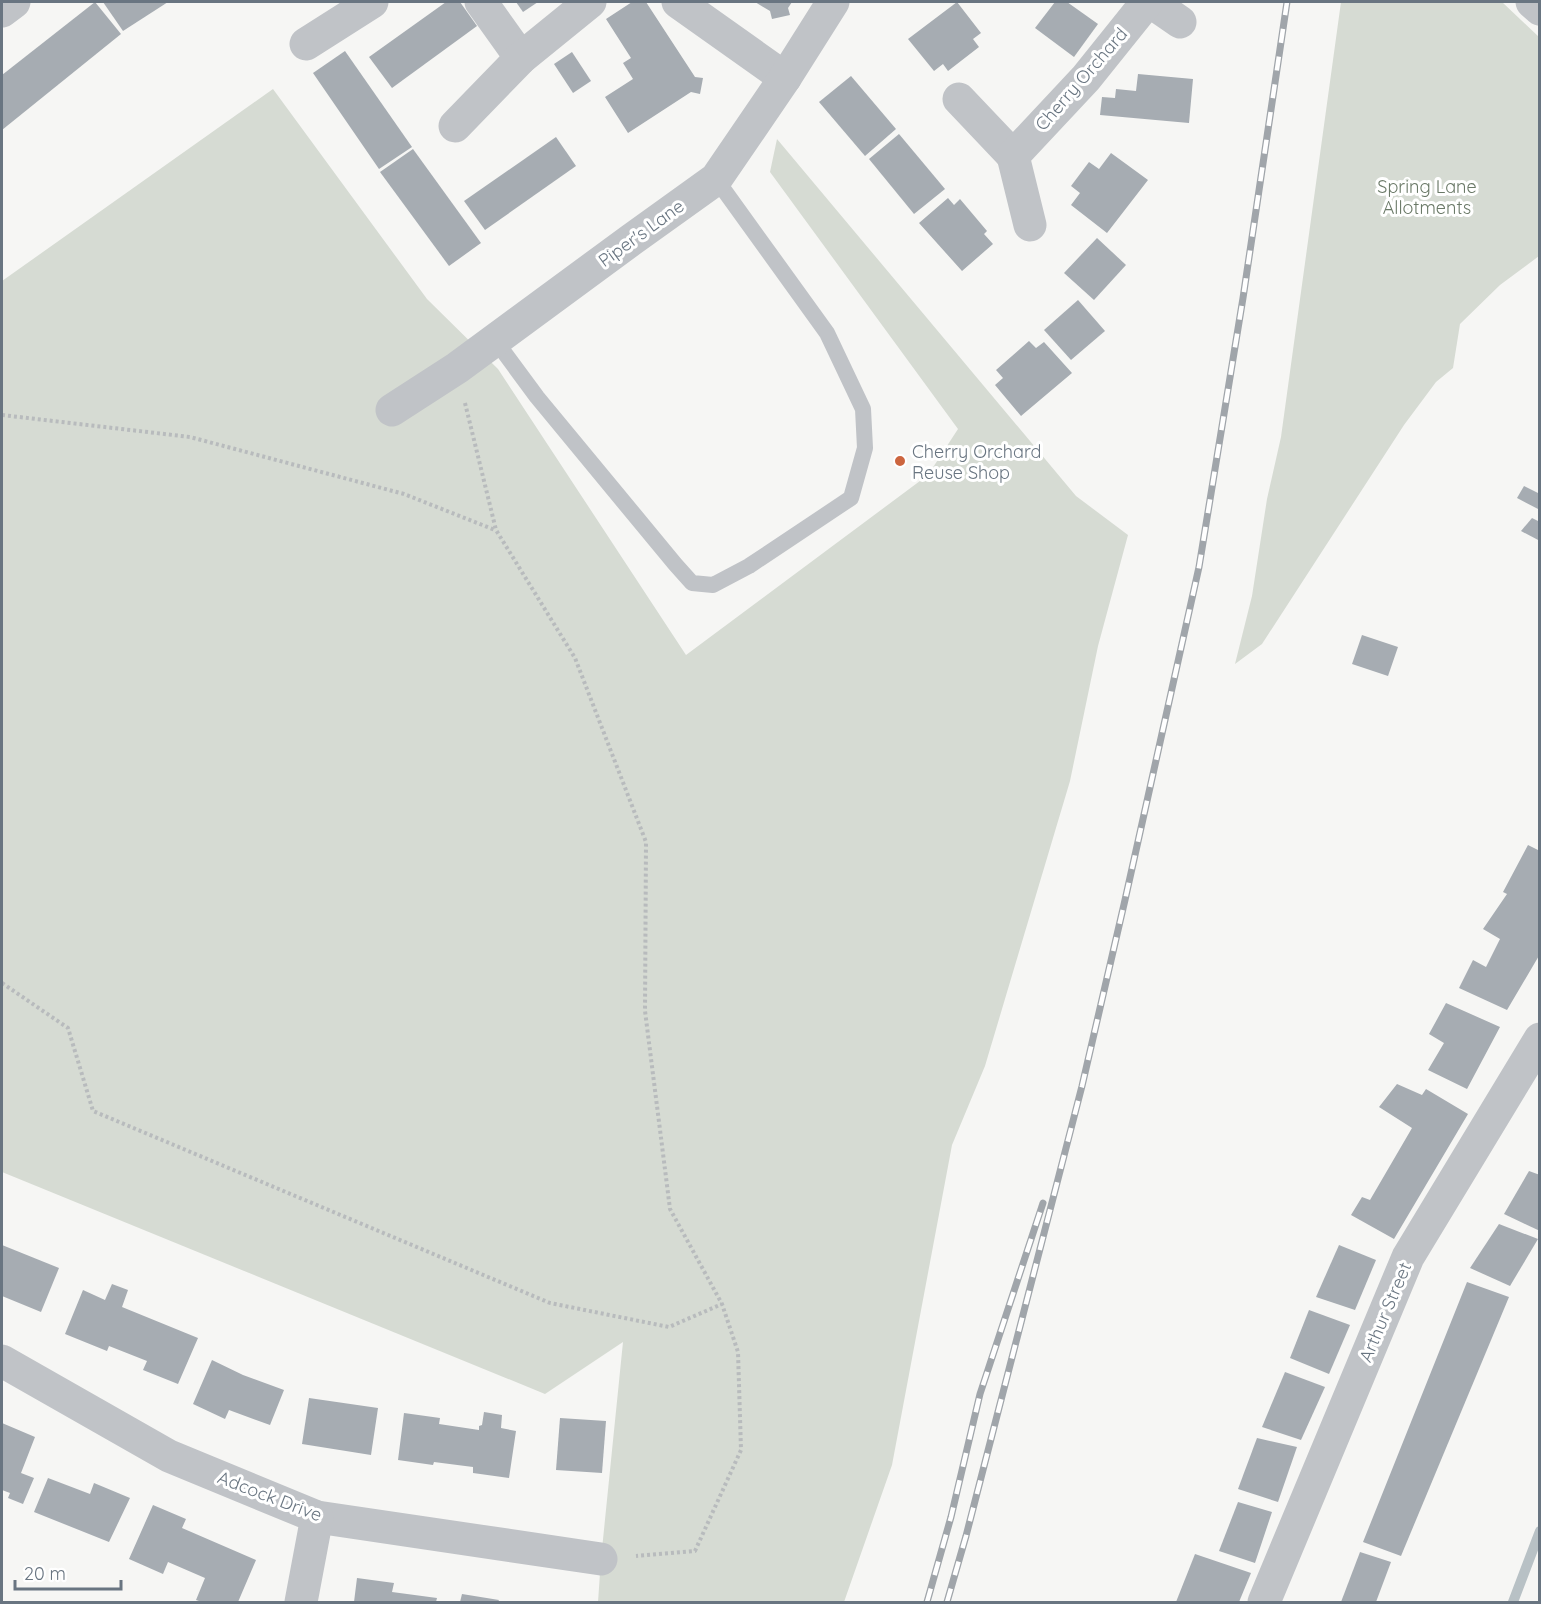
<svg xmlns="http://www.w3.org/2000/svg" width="1541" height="1604" font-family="Quicksand,sans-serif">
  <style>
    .green { fill: #d6dbd3 }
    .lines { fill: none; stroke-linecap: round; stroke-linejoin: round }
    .stream { stroke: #b8c1c5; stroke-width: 10 }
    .building { fill: #a6acb2 }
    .path { stroke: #b8bbbd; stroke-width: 4; stroke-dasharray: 3 3; stroke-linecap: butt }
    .service { stroke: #c0c3c7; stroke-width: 16 }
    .minor { stroke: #c0c3c7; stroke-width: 33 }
    .rail-casing { stroke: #a0a5aa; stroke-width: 7 }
    .rail { stroke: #fff; stroke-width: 4.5; stroke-dasharray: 14; stroke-linecap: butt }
    .poi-dot { fill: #cc653e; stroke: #fff; stroke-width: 2 }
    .labels { text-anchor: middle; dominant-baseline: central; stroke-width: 6; stroke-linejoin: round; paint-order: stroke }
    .street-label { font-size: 18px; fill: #697581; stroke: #fff }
    .park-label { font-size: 18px; fill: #6a7967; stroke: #fff }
    .poi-label { font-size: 18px; fill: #697581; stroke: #fff; text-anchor: start }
  </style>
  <rect width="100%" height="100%" fill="#f6f6f4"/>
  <g class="green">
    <polygon points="1341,2 1502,2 1539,37 1539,256 1500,285 1460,324 1453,368 1436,382 1404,425 1262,644 1235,664 1252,596 1267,499 1281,437"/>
    <polygon points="273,89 427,299 498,369 686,655 928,475 958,429 770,172 777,139 1076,496 1128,535 1098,646 1070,781 985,1066 952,1145 892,1465 844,1602 598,1602 601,1559 623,1342 545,1394 2,1172 2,281"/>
  </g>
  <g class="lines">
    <polyline class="stream" points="1513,1602 1540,1531"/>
  </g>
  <g class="building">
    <polygon points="95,2 121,34 2,130 2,75"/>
    <polygon points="103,2 168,2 123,31"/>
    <polygon points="446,2 460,2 477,26 392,88 369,57"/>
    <polygon points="516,2 538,2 523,12"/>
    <polygon points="632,2 646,2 695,77 703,78 700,94 691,92 628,133 605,97 633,79 623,63 631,58 606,19"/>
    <polygon points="755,2 792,2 788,8 790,15 772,19 770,11"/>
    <polygon points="957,2 981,33 973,39 979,47 948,71 943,64 934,71 908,39"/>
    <polygon points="1055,2 1067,2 1098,24 1074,57 1035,28"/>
    <polygon points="345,51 412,147 379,169 313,73"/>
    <polygon points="572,52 591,81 573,93 554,64"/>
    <polygon points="1138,74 1193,79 1189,123 1100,115 1102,97 1115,98 1116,89 1136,91"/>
    <polygon points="851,76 896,129 865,156 819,102"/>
    <polygon points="899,134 945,189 914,214 869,159"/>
    <polygon points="556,137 576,166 485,230 464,201"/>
    <polygon points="413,149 481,243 449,266 380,172"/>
    <polygon points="1111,153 1148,180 1107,233 1071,205 1080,193 1071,186 1089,162 1099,169"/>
    <polygon points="948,198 954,205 960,199 987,231 984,234 993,244 962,271 919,223"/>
    <polygon points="1097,238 1126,265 1094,300 1064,273"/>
    <polygon points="1078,300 1105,331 1071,360 1044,330"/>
    <polygon points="1029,341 1036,348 1044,342 1072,373 1021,416 995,385 1003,378 996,370"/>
    <polygon points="1524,486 1540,494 1540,510 1517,498"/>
    <polygon points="1532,518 1540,522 1540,541 1521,531"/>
    <polygon points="1362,635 1398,647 1388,676 1352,664"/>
    <polygon points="1528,845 1540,851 1540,954 1507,1010 1459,988 1473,960 1486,967 1500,939 1483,929 1507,894 1503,892"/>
    <polygon points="1446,1003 1500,1027 1467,1089 1428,1070 1444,1043 1429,1034"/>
    <polygon points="1397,1084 1422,1095 1426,1089 1468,1114 1394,1239 1351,1215 1362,1197 1370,1200 1412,1128 1379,1107"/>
    <polygon points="1529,1171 1540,1175 1540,1231 1504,1214"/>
    <polygon points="1499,1224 1538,1239 1510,1286 1470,1268"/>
    <polygon points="2,1245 59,1268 41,1312 2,1296"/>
    <polygon points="1339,1245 1376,1260 1355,1310 1316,1297"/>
    <polygon points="1467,1282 1509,1297 1401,1556 1363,1542"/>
    <polygon points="112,1284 128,1290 122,1307 198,1338 178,1384 143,1370 147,1361 109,1346 107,1351 65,1334 83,1290 105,1300"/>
    <polygon points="1309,1310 1350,1325 1329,1374 1290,1358"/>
    <polygon points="212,1360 243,1375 284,1390 270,1425 229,1410 225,1419 193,1404"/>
    <polygon points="1285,1372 1325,1387 1301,1440 1262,1427"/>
    <polygon points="309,1398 378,1408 371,1455 302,1444"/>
    <polygon points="484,1412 502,1415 501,1428 516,1431 509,1478 473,1473 473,1467 434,1462 433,1465 398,1460 404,1413 440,1418 439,1424 479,1430 479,1426 482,1425"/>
    <polygon points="560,1418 606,1421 602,1473 556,1470"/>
    <polygon points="2,1423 35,1437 21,1473 34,1478 23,1504 8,1498 10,1493 2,1490"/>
    <polygon points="1257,1438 1297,1447 1278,1502 1238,1489"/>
    <polygon points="48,1478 90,1494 94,1483 130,1498 109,1542 34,1512"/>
    <polygon points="1238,1502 1272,1512 1255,1563 1219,1551"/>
    <polygon points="153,1505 186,1519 182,1528 256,1560 238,1602 202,1602 196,1600 205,1578 168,1562 163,1574 129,1559"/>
    <polygon points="1360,1552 1391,1562 1376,1602 1341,1602"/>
    <polygon points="1195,1554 1251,1573 1239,1602 1176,1602"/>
    <polygon points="357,1578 394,1583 392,1592 437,1598 436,1602 354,1602"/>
    <polygon points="462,1594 499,1600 498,1602 460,1602"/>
  </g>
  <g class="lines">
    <g class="path">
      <polyline points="465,403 496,530 575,658 646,842 645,1011 670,1209 722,1304 738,1352 741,1450 695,1551 636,1556"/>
      <polyline points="2,415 190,437 404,494 495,530"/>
      <polyline points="2,983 68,1028 93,1111 550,1303 669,1327 722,1304"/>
    </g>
    <polyline class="service" points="495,340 537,397 675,564 692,583 713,585 749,566 851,498 865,448 863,409 827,333 716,179"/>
    <g class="minor">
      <polyline points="481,2 521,58"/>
      <polyline points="678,2 785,78"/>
      <polyline points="1151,2 1180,22"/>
      <polyline points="1532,2 1540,9"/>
      <polyline points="2,11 14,2"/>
      <polyline points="306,44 372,2"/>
      <polyline points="959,99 1013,156"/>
      <polyline points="455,126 521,58 590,2"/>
      <polyline points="1030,225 1013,156 1086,78 1147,2"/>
      <polyline points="392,410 457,368 631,240 716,179 785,78 833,2"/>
      <polyline points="2,1361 169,1456 317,1517 601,1559"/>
      <polyline points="301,1602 317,1517"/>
      <polyline points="1264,1602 1408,1257 1540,1039"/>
    </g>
    <defs>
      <g id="rail">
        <polyline points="927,1602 951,1517 980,1394 1043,1203"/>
        <polyline points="947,1602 966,1536 1082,1086 1125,900 1199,567 1243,298 1287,2"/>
      </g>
    </defs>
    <use href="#rail" class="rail-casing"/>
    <use href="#rail" class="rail"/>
  </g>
  <circle class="poi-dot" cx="900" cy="461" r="6"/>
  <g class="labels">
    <g class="street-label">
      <text transform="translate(1081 79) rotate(-49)">Cherry Orchard</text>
      <text transform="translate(641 233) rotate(-36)">Piper's Lane</text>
      <text transform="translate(1385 1312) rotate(-67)">Arthur Street</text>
      <text transform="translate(270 1496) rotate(21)">Adcock Drive</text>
    </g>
    <g class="park-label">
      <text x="1427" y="186">Spring Lane<tspan x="1427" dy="21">Allotments</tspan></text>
    </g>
    <g class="poi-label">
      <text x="912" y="451">Cherry Orchard<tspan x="912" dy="21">Reuse Shop</tspan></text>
    </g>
  </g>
  <rect width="1541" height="1604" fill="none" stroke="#697581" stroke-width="6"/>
  <path d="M15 1580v9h106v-9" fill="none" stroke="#697581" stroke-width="3"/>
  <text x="24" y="1580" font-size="18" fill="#697581" stroke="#ffffff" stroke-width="4.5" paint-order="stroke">20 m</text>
</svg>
